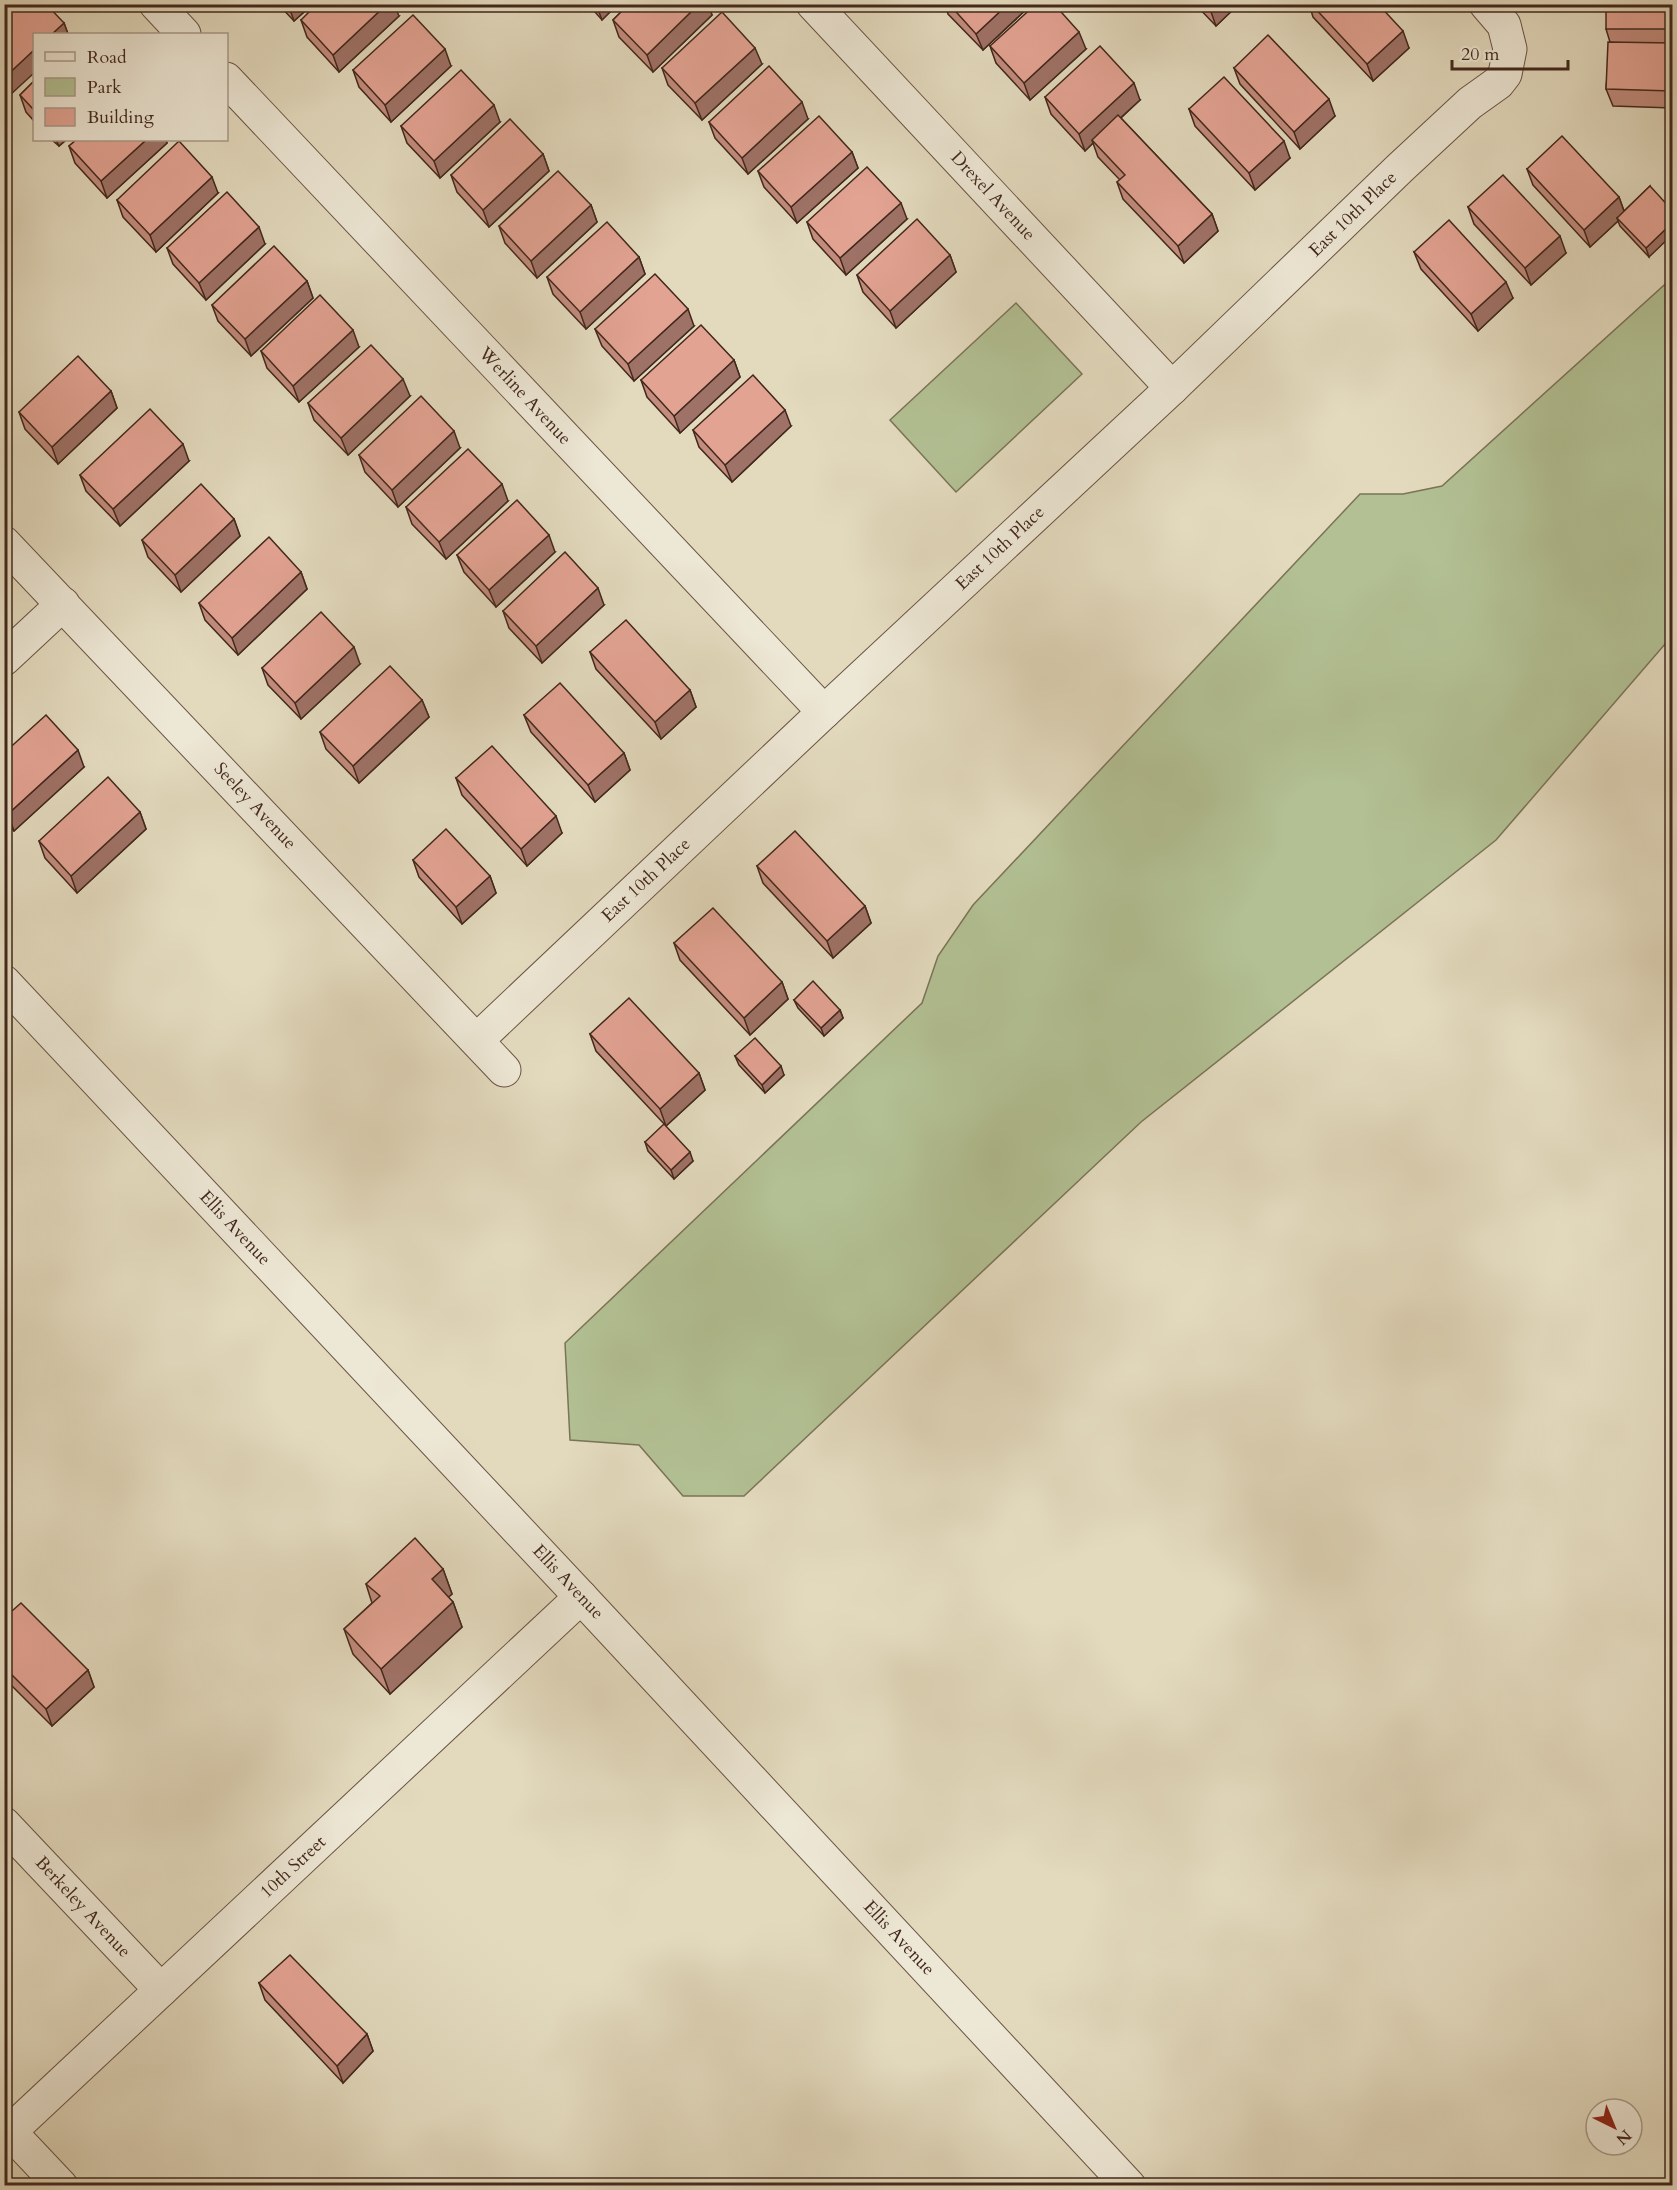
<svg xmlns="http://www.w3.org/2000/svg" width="1677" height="2190" font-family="Cardo,serif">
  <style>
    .green { fill: #b2c093; stroke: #7a7458; stroke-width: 1.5 }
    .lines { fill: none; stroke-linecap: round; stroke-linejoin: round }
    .minor-casing { stroke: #6a5444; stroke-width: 35 }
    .minor { stroke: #ede7d5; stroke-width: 33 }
    .wall { fill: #c38c7e; stroke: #42281c; stroke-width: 1.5 }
    .shaded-wall { fill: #9f7267; stroke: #42281c; stroke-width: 1.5 }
    .building { fill: #e3a393; stroke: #42281c; stroke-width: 1.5 }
    .labels { text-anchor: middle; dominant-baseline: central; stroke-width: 5; stroke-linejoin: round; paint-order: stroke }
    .street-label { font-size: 18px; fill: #42281c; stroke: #ede7d5 }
  </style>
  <rect width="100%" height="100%" fill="#e3dabe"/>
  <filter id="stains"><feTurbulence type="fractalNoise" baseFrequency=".00333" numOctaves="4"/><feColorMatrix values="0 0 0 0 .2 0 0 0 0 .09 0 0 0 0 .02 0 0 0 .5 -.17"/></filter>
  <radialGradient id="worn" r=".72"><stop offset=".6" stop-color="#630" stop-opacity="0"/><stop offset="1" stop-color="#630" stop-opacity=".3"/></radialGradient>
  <g class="green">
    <polygon points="1672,278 1672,636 1496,840 1141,1122 744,1496 683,1496 639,1445 570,1440 565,1343 922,1003 938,956 973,905 1360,494 1403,494 1442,486"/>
    <polygon points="1016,303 1082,374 956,492 890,420"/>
  </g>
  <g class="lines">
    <defs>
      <g id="minor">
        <polyline points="156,4 184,34"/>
        <polyline points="813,4 1172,388"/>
        <polyline points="226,79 824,712"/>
        <polyline points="4,543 504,1070"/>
        <polyline points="4,659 63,604"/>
        <polyline points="4,982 581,1597 1129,2186"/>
        <polyline points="477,1040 824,712 1172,388 1400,168 1470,103 1498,83 1505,74 1510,49 1504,25 1486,4"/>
        <polyline points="4,1824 161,1990"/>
        <polyline points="10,2132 61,2186"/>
        <polyline points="4,2137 581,1597"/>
      </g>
    </defs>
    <use href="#minor" class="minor-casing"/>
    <use href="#minor" class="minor"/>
  </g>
  <g class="wall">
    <polygon points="278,4 313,4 294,21"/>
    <polygon points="588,4 618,4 602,20"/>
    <polygon points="629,4 708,4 712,15 653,72 619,37 613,20"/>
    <polygon points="945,4 1032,4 983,50 948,14"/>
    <polygon points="1195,4 1239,4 1216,26"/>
    <polygon points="1309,4 1378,4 1409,48 1373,81 1313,17"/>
    <polygon points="1672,4 1672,108 1613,106 1606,89 1610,42 1606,29"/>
    <polygon points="4,13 64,23 68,34 34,34 10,95 4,90"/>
    <polygon points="399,16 339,72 307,37 301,20"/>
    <polygon points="990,46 1086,49 1030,100 996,63"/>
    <polygon points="762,64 702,120 668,85 662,68"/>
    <polygon points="451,66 391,122 359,87 353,70"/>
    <polygon points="1234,68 1335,116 1300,149 1240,84"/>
    <polygon points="34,81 34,121 26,112 20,95"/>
    <polygon points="1045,97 1140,100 1121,118 1212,214 1218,231 1184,263 1123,199 1117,182 1120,180 1098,157 1093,143 1085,151 1051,114"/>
    <polygon points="1189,109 1290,158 1255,190 1195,126"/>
    <polygon points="808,119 748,174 715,138 709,122"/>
    <polygon points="500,122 440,178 407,143 401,126"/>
    <polygon points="52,140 66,140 59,146"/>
    <polygon points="76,140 166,140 167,143 107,198 75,163 69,146"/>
    <polygon points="852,152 858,168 797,223 764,187 758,171"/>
    <polygon points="543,154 549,171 489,227 457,192 451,175"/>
    <polygon points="1527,169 1619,197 1624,211 1650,186 1649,257 1620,226 1618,221 1590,247 1533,185"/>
    <polygon points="218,193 156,252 123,217 117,200"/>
    <polygon points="591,205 597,222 537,278 505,243 499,226"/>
    <polygon points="1468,207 1566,253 1531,285 1474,224"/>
    <polygon points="907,219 846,275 813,239 807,222"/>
    <polygon points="265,244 206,300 173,264 167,248"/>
    <polygon points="1414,252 1513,298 1478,331 1421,269"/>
    <polygon points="950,255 956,272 896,328 863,292 857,275"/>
    <polygon points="639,257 645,274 586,329 553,294 547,277"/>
    <polygon points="307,281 313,298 251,356 218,321 212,305"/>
    <polygon points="694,326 634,381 602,346 595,329"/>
    <polygon points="359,347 299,402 267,368 261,351"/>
    <polygon points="734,360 740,377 680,433 647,397 641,380"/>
    <polygon points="111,391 117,408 58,464 25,429 19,412"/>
    <polygon points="410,396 348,455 314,420 308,403"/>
    <polygon points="791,426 732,482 699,447 693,430"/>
    <polygon points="460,448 398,507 365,472 359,455"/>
    <polygon points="189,461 120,526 86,491 80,475"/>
    <polygon points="508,501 446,559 412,524 406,507"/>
    <polygon points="234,519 240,536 181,592 148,557 142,540"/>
    <polygon points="555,552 496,607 464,572 457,555"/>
    <polygon points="301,572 307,589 238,655 205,620 199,603"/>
    <polygon points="604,605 542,663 509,628 503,611"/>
    <polygon points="590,652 690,690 696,707 661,739 596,669"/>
    <polygon points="360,664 301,719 268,685 262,668"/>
    <polygon points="422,700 429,717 359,783 326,749 320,732"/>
    <polygon points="524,715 624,753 630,770 595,802 531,732"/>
    <polygon points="4,753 84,767 14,831 4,820"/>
    <polygon points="456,778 562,833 527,866 462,795"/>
    <polygon points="140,812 146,829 77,893 45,858 39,841"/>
    <polygon points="413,860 490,876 496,893 462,924 419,877"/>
    <polygon points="757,866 865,906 871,923 833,958 763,883"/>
    <polygon points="674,943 782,982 788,999 750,1035 680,960"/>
    <polygon points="794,1000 840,1010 843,1018 824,1036 798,1008"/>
    <polygon points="590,1034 699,1073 705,1090 666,1126 596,1051"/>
    <polygon points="735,1056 784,1075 765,1093 739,1065"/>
    <polygon points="645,1142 693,1161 674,1179 648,1151"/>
    <polygon points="443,1569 452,1594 448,1597 453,1602 462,1627 390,1694 353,1654 344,1629 372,1603 366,1584"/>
    <polygon points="4,1618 88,1670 94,1687 52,1726 4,1678"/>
    <polygon points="259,1983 367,2034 373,2051 343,2083 265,2000"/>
  </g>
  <g class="shaded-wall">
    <polygon points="288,4 313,4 294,21"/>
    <polygon points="387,4 394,4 399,16 339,72 333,55"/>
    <polygon points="596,4 618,4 602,20"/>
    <polygon points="699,4 708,4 712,15 653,72 647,55"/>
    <polygon points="1008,4 1032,4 983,50 976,34"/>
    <polygon points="1215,4 1239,4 1216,26 1210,9"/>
    <polygon points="64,23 68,34 52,34"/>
    <polygon points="1403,31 1409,48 1373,81 1367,64"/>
    <polygon points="1079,32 1086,49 1030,100 1024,83"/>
    <polygon points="755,48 762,64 702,120 695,103"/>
    <polygon points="445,49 451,66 391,122 385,105"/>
    <polygon points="34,50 34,73 10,95 4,81 4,78"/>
    <polygon points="1134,83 1140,100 1094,142 1092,140 1093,143 1085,151 1079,134"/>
    <polygon points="1329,99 1335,116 1300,149 1294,132"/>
    <polygon points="802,102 808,119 748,174 742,158"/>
    <polygon points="494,105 500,122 440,178 434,161"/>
    <polygon points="56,140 66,140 59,146"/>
    <polygon points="146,140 166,140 167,143 107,198 101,181"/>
    <polygon points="1284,141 1290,158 1255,190 1249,173"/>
    <polygon points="852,152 858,168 797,223 791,207"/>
    <polygon points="543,154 549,171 489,227 483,210"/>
    <polygon points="212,177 218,193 156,252 150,235"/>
    <polygon points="1619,197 1625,214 1617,218 1618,221 1590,247 1584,230"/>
    <polygon points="901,203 907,219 846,275 840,258"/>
    <polygon points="591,205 597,222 537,278 531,261"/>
    <polygon points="1212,214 1218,231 1184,263 1178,246"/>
    <polygon points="1672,223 1672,235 1649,257 1646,248"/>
    <polygon points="259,227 265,244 206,300 199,283"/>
    <polygon points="1560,236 1566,253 1531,285 1525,268"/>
    <polygon points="950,255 956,272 896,328 890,311"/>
    <polygon points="639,257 645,274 586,329 580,312"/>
    <polygon points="307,281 313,298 251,356 245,339"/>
    <polygon points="1506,282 1513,298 1478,331 1471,314"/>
    <polygon points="688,309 694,326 634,381 628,364"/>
    <polygon points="353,330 359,347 299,402 293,386"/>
    <polygon points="734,360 740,377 680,433 674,416"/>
    <polygon points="403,379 410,396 348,455 341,438"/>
    <polygon points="111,391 117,408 58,464 52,447"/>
    <polygon points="785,410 791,426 732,482 725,465"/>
    <polygon points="454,431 460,448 398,507 392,490"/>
    <polygon points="183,444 189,461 120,526 113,509"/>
    <polygon points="502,484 508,501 446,559 439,542"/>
    <polygon points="234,519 240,536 181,592 175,575"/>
    <polygon points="549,535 555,552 496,607 489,590"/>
    <polygon points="301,572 307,589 238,655 232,638"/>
    <polygon points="598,588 604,605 542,663 536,646"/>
    <polygon points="354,647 360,664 301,719 295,703"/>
    <polygon points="690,690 696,707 661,739 655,722"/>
    <polygon points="422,700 429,717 359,783 353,766"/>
    <polygon points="78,750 84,767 14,831 8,814"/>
    <polygon points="624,753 630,770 595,802 588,785"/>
    <polygon points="140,812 146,829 77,893 71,876"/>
    <polygon points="556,816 562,833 527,866 521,849"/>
    <polygon points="490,876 496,893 462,924 456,907"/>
    <polygon points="865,906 871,923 833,958 827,941"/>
    <polygon points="782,982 788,999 750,1035 744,1018"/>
    <polygon points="840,1010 843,1018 824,1036 821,1028"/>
    <polygon points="781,1066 784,1075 765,1093 762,1085"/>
    <polygon points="699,1073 705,1090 666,1126 660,1109"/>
    <polygon points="690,1152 693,1161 674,1179 671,1170"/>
    <polygon points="443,1569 452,1594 441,1604 432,1579"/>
    <polygon points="453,1602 462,1627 390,1694 381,1669"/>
    <polygon points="88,1670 94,1687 52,1726 46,1709"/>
    <polygon points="367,2034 373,2051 343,2083 337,2066"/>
  </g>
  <g class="building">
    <polygon points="13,4 46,4 64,23 52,34 34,34 34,50 4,78 4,13"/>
    <polygon points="317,4 387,4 333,55 301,20"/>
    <polygon points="629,4 699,4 647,55 613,20"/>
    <polygon points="949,4 1008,4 976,34"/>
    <polygon points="1036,4 1054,4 1079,32 1024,83 990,46"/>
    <polygon points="1205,4 1215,4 1210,9"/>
    <polygon points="1311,4 1378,4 1403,31 1367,64"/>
    <rect x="1606" y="4" width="66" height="25"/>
    <polygon points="722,12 755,48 695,103 662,68"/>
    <polygon points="413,15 445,49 385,105 353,70"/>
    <polygon points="1268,35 1329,99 1294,132 1234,68"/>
    <polygon points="1608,42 1672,43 1672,91 1606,89"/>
    <polygon points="1100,46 1134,83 1079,134 1045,97"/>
    <polygon points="769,66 802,102 742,158 709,122"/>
    <polygon points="461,70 494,105 434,161 401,126"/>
    <polygon points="1224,77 1284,141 1249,173 1189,109"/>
    <polygon points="34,81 34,110 20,95"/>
    <polygon points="1118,115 1212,214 1178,246 1117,182 1125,175 1092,140"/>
    <polygon points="819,116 852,152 791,207 758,171"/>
    <polygon points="510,119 543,154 483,210 451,175"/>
    <polygon points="1562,136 1619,197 1584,230 1527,169"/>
    <polygon points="76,140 146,140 101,181 69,146"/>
    <polygon points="179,141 212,177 150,235 117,200"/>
    <polygon points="867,167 901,203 840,258 807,222"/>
    <polygon points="558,171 591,205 531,261 499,226"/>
    <polygon points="1503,175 1560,236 1525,268 1468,207"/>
    <polygon points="1650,186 1672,210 1672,223 1646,248 1617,218"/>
    <polygon points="227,192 259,227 199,283 167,248"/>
    <polygon points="917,219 950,255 890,311 857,275"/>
    <polygon points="1449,220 1506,282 1471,314 1414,252"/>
    <polygon points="607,222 639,257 580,312 547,277"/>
    <polygon points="274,246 307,281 245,339 212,305"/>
    <polygon points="655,274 688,309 628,364 595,329"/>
    <polygon points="320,295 353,330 293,386 261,351"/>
    <polygon points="701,325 734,360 674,416 641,380"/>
    <polygon points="371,345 403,379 341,438 308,403"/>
    <polygon points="78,356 111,391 52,447 19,412"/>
    <polygon points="753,375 785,410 725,465 693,430"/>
    <polygon points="421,396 454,431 392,490 359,455"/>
    <polygon points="150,409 183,444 113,509 80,475"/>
    <polygon points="468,449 502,484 439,542 406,507"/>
    <polygon points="201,484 234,519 175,575 142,540"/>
    <polygon points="517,500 549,535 489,590 457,555"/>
    <polygon points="269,537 301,572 232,638 199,603"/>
    <polygon points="565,552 598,588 536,646 503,611"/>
    <polygon points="321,612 354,647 295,703 262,668"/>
    <polygon points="626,620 690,690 655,722 590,652"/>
    <polygon points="390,666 422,700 353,766 320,732"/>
    <polygon points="560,683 624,753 588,785 524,715"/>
    <polygon points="46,715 78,750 8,814 4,810 4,753"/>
    <polygon points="492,746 556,816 521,849 456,778"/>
    <polygon points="108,777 140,812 71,876 39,841"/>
    <polygon points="446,829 490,876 456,907 413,860"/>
    <polygon points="795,831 865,906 827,941 757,866"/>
    <polygon points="713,908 782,982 744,1018 674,943"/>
    <polygon points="813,981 840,1010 821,1028 794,1000"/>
    <polygon points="629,998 699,1073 660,1109 590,1034"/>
    <polygon points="755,1038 781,1066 762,1085 735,1056"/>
    <polygon points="664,1124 690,1152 671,1170 645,1142"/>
    <polygon points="415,1538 443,1569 432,1579 453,1602 381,1669 344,1629 380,1596 366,1584"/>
    <polygon points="21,1603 88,1670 46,1709 4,1667 4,1618"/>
    <polygon points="290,1955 367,2034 337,2066 259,1983"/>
  </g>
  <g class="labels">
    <g class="street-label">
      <text transform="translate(993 196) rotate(47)">Drexel Avenue</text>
      <text transform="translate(1353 214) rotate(-44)">East 10th Place</text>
      <text transform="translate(525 396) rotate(47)">Werline Avenue</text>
      <text transform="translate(1000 548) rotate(-43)">East 10th Place</text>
      <text transform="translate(255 806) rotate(47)">Seeley Avenue</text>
      <text transform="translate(646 880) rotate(-43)">East 10th Place</text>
      <text transform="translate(235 1228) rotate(47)">Ellis Avenue</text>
      <text transform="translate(568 1582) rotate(47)">Ellis Avenue</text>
      <text transform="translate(293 1867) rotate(-43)">10th Street</text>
      <text transform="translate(83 1907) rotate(47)">Berkeley Avenue</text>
      <text transform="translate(899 1938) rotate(47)">Ellis Avenue</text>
    </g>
  </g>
  <rect width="1677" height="2190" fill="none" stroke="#e3dabe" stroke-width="24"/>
  <rect x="6" y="6" width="1665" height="2178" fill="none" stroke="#42281c" stroke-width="3"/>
  <rect x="12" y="12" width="1653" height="2166" fill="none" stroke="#42281c" stroke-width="1.5"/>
  <rect x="33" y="33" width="195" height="108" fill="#ede7d5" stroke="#a99b8b" stroke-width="1.5"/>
  <rect x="45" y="52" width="30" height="9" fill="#ede7d5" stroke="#a99b8b" stroke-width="1.5"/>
  <text x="87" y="63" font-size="18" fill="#42281c">Road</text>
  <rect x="45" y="78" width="30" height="18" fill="#b2c093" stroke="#a99b8b" stroke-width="1.5"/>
  <text x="87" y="93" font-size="18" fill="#42281c">Park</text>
  <rect x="45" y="108" width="30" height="18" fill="#e3a393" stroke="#a99b8b" stroke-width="1.5"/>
  <text x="87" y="123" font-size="18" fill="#42281c">Building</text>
  <g transform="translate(1614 2127) rotate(137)"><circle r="28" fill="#ede7d5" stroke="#a99b8b" stroke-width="1.5"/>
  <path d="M0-4.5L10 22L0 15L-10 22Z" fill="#8f2418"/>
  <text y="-9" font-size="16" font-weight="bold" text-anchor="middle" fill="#42281c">N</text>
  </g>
  <path d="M1452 60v9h116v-9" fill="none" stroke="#42281c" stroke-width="3"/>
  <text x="1461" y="60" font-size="18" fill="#42281c" stroke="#ede7d5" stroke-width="4.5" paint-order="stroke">20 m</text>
  <rect width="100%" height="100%" filter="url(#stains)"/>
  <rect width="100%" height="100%" fill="url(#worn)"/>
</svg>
